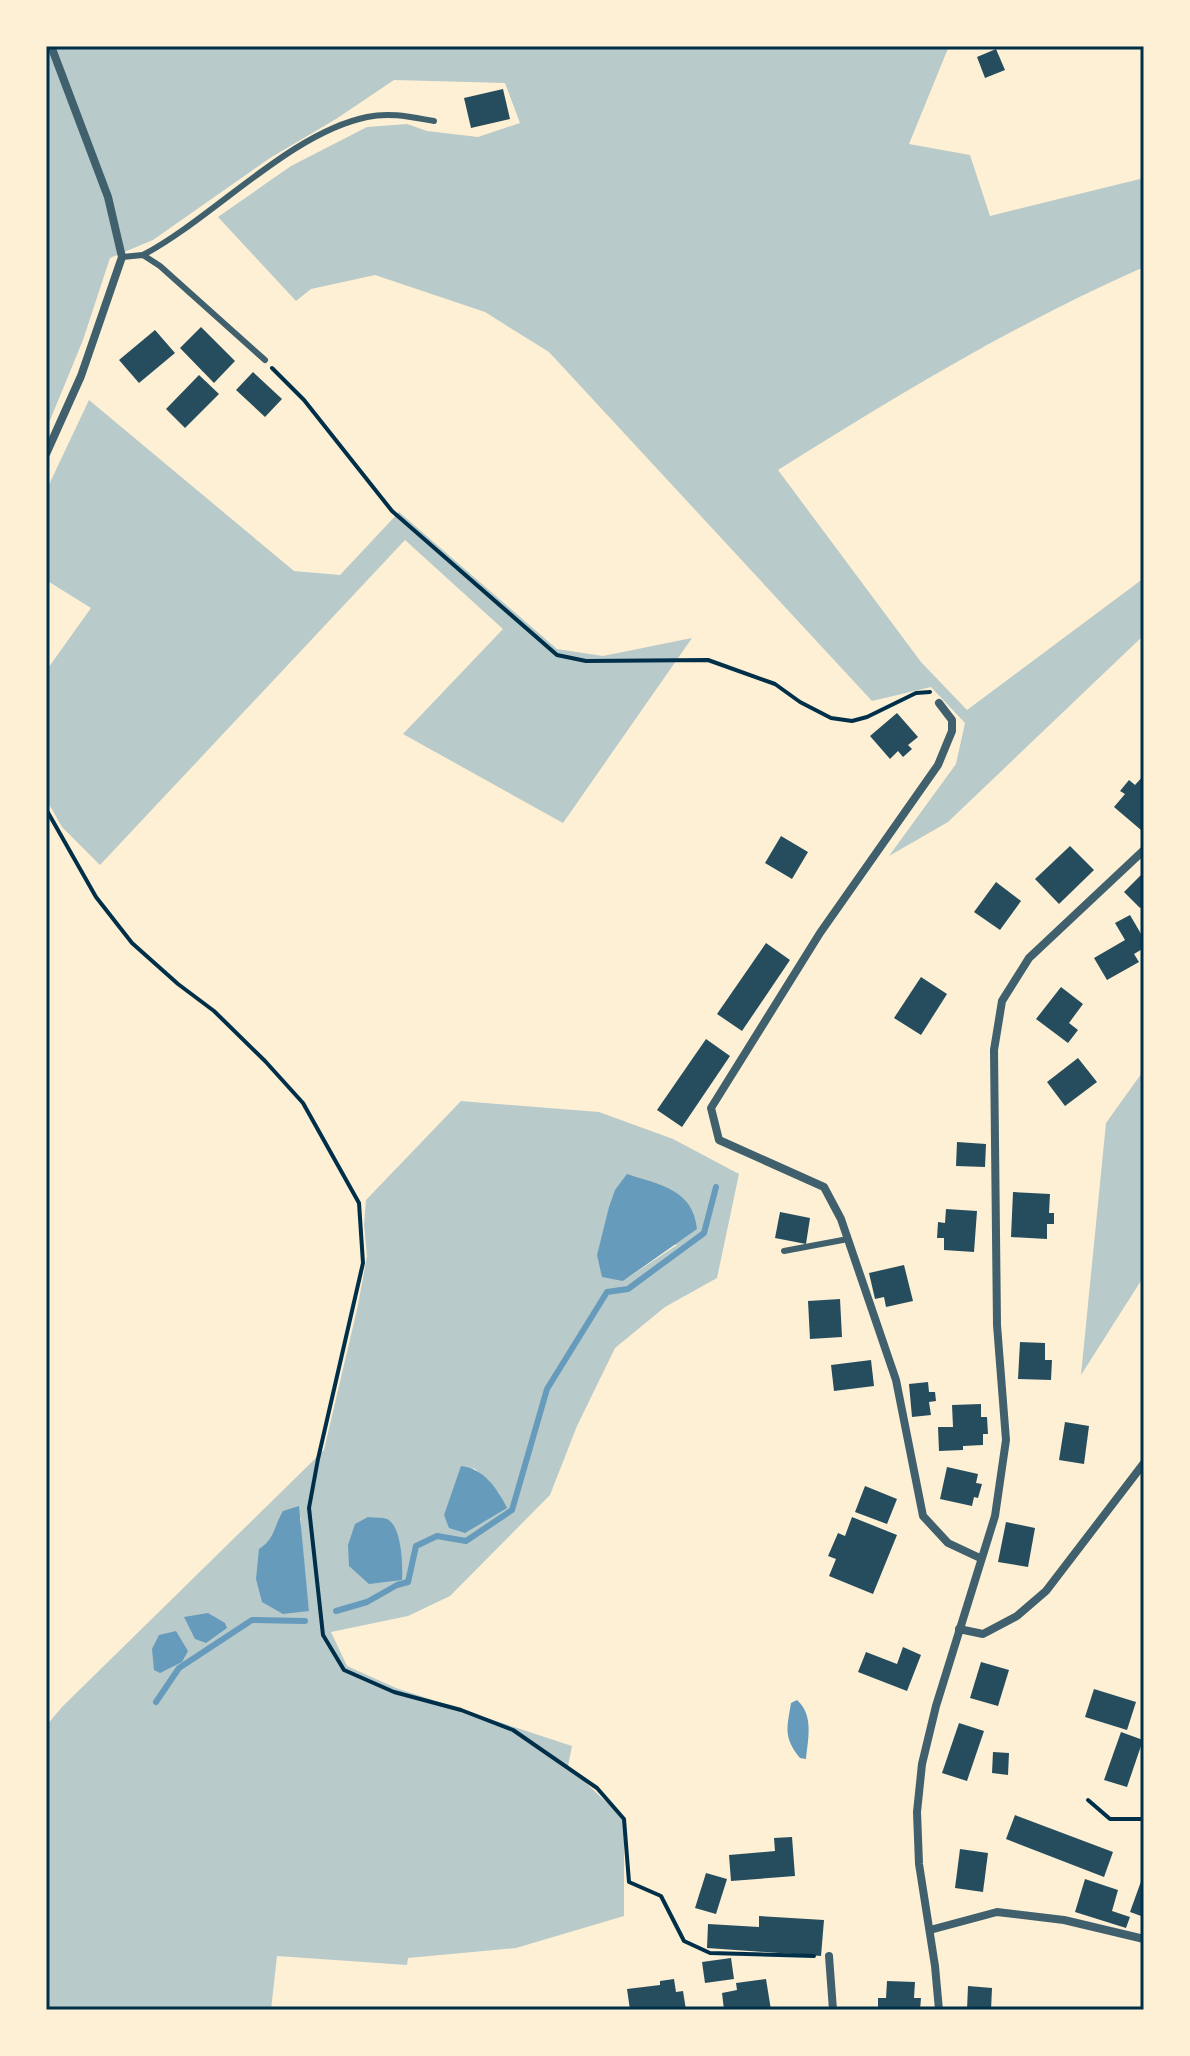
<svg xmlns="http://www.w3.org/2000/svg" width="1190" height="2056" font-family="Raleway,sans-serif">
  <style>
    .green { fill: #b9caca; fill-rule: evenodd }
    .water { fill: #669bbc }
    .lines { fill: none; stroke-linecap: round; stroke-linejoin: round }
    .stream { stroke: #669bbc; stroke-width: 6 }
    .building { fill: #264d5e }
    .path { stroke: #003049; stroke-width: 4 }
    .service { stroke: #3f606c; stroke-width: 6 }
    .minor { stroke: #3f606c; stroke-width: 8 }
    .neatline { fill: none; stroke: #003049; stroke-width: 3 }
  </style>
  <rect width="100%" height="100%" fill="#fdf0d5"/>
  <g class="green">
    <path d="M46 46H949L909 144 970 155 990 216 1144 178V267C1016 323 896 396 778 470L921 662 967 710 1144 578V635L948 822 889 856 956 764 965 723 931 687 872 701 549 352 485 312 375 275 311 289 296 301 218 217 291 166 367 127 407 124 427 131 478 137 520 123 505 83 394 80 336 119 270 158 153 240 110 258 83 340 46 430Z"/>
    <polygon points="89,400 294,571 340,575 399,512 557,649 603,656 692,638 563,823 403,734 503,629 405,540 100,865 62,827 46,799 46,671 91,608 46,580 46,491"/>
    <polygon points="1144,1070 1144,1276 1081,1375 1106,1123"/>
    <path d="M461 1101 599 1112 673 1139 739 1174 717 1278 665 1307 615 1348 577 1426 550 1495 450 1596 408 1616 331 1632 347 1666 396 1688 572 1746 568 1766 624 1819V1916L516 1948 408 1958 407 1965 277 1956 271 2010H46V1726L62 1707 324 1450 358 1305 367 1256 364 1225 366 1200ZM604 1232 677 1245 623 1281 597 1255ZM474 1468 500 1494 444 1516 454 1487ZM301 1517 300 1536 309 1611 259 1550Z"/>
  </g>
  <g class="water">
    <path d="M627 1174C660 1185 693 1189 697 1229L623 1281 602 1277 597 1255 609 1207 615 1190Z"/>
    <path d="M461 1466C484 1469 497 1488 507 1508L465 1533 449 1528 444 1515Z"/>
    <path d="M299 1506 309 1611 283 1614 262 1602 256 1579 259 1549C275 1539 273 1528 283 1511Z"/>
    <path d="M368 1517C373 1518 383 1517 387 1519 402 1526 403 1566 402 1580L369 1584 349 1566 348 1545 355 1524Z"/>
    <polygon points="208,1613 225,1623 227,1628 206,1643 195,1639 184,1617"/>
    <polygon points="176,1631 188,1651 182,1662 160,1673 154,1670 152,1649 159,1635"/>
    <path d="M797 1700C814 1715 808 1739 806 1759L800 1758C783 1737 787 1728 791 1703Z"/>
  </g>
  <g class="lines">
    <g class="stream">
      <polyline points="336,1611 367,1602 397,1585 408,1582 416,1546 437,1536 466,1541 512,1510 547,1389 607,1292 628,1289 704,1233 716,1187"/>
      <polyline points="156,1702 179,1668 252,1620 305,1621"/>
    </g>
  </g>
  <g class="building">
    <polygon points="996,49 1005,70 985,78 977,57"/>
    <polygon points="503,89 510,119 471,128 464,98"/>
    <polygon points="201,327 235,361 214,383 180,348"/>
    <polygon points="155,330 175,353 139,383 119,360"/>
    <polygon points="253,372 282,399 265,417 236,390"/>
    <polygon points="199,375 219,394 185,428 166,409"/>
    <polygon points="897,713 918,737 908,745 912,749 903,757 898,751 890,759 870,736"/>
    <polygon points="1144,775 1144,826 1141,830 1114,807 1125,794 1120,791 1129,780 1135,785"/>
    <polygon points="781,836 808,852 792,879 765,863"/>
    <polygon points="1070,846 1094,870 1059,904 1035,879"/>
    <polygon points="1144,872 1144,904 1140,908 1124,892"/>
    <polygon points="996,882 1021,901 1000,930 974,912"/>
    <polygon points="1130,915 1144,939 1144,948 1134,954 1139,962 1107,980 1094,958 1125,940 1115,923"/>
    <polygon points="766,943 790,960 742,1031 717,1014"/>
    <polygon points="921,977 947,994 921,1035 894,1018"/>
    <polygon points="1061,987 1083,1004 1069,1023 1078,1030 1068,1043 1036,1019"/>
    <polygon points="706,1039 730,1056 682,1127 657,1110"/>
    <polygon points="1078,1058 1097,1082 1065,1106 1047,1082"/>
    <polygon points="957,1142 986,1144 985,1167 956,1166"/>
    <polygon points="1013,1192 1050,1194 1049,1213 1054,1213 1054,1224 1047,1224 1047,1239 1011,1237"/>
    <polygon points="946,1209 977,1211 974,1252 944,1250 944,1238 937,1238 938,1222 945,1223"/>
    <polygon points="780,1212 810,1218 806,1244 775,1238"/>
    <polygon points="904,1265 913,1301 886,1307 884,1297 875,1299 869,1273"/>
    <polygon points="840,1299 842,1337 810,1339 808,1301"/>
    <polygon points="1020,1342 1045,1343 1045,1360 1052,1360 1051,1380 1018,1379"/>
    <polygon points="871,1360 874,1386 834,1391 831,1365"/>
    <polygon points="928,1382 929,1392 935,1392 936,1401 929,1402 931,1415 912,1417 909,1384"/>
    <polygon points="981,1404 981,1417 987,1417 988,1434 983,1434 983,1445 963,1446 963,1450 939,1451 938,1427 953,1427 952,1405"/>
    <polygon points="1065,1422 1089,1426 1084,1464 1059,1460"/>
    <polygon points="947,1467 978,1474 976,1483 982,1484 978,1498 974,1497 972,1506 940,1499"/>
    <polygon points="865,1486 897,1499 887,1524 855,1512"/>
    <polygon points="852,1517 897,1535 873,1594 829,1576 836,1559 828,1556 838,1533 845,1536"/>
    <polygon points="1006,1522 1035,1528 1028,1567 998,1562"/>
    <polygon points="903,1647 921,1655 907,1691 858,1672 866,1652 897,1664"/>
    <polygon points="981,1662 1009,1670 998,1706 970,1698"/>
    <polygon points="1094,1689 1136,1702 1127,1730 1085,1717"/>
    <polygon points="959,1723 984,1731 967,1781 942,1773"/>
    <polygon points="1121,1732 1143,1740 1127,1787 1104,1780"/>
    <polygon points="993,1752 1009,1753 1008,1775 992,1773"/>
    <polygon points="1015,1815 1113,1852 1104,1877 1006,1839"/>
    <polygon points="792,1837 795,1876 731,1881 729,1855 775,1851 774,1838"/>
    <polygon points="960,1849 988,1853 983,1892 955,1888"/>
    <polygon points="706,1873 727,1879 716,1914 695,1908"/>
    <polygon points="1144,1873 1144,1917 1130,1912"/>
    <polygon points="1085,1879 1118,1890 1112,1911 1130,1917 1126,1928 1075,1912"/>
    <polygon points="759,1916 824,1920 821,1956 707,1948 708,1924 759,1927"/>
    <polygon points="731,1958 734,1979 705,1983 702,1962"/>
    <polygon points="674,1979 676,1992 683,1991 686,2010 630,2010 627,1989 660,1985 660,1981"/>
    <polygon points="766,1979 771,2010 724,2010 722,1993 737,1990 736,1983"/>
    <polygon points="887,1981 915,1982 914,1998 921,1998 920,2010 878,2010 878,1998 886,1998"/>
    <polygon points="968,1986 992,1988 991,2010 967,2010"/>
  </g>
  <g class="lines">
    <g class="path">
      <polyline points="272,368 304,400 392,511 557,655 586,661 708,660 775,684 800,702 831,718 852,721 867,717 916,693 930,692"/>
      <polyline points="46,809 96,897 132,943 178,984 214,1011 265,1061 303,1103 359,1203 363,1263 318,1459 309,1508 323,1635 344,1670 394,1692 461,1710 513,1730 597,1788 624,1819 629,1882 661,1896 684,1941 710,1953 814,1956"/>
      <polyline points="1088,1800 1110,1819 1144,1819"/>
    </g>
    <g class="service">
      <path d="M143 255C213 218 290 133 367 117 390 112 411 117 434 121"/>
      <polyline points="122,257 143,255 160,266 265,360"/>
      <polyline points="784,1251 848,1239"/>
    </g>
    <g class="minor">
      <polyline points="46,454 81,376 122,257 108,197 51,46"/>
      <polyline points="939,703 952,720 952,731 938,765 820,933 711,1108 719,1140 824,1187 841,1219 896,1380 923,1516 948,1543 980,1558"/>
      <polyline points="959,1629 983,1634 1017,1616 1046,1591 1144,1463"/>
      <polyline points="930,1930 997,1912 1064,1920 1144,1939"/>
      <polyline points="829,1956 833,2010"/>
      <polyline points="939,2010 935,1966 919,1864 917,1812 922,1764 936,1706 995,1516 1006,1440 997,1325 994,1050 1002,1001 1029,958 1144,850"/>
    </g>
  </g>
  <rect width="1190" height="2056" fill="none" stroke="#fdf0d5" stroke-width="96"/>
  <rect x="48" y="48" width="1094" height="1960" class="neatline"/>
</svg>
